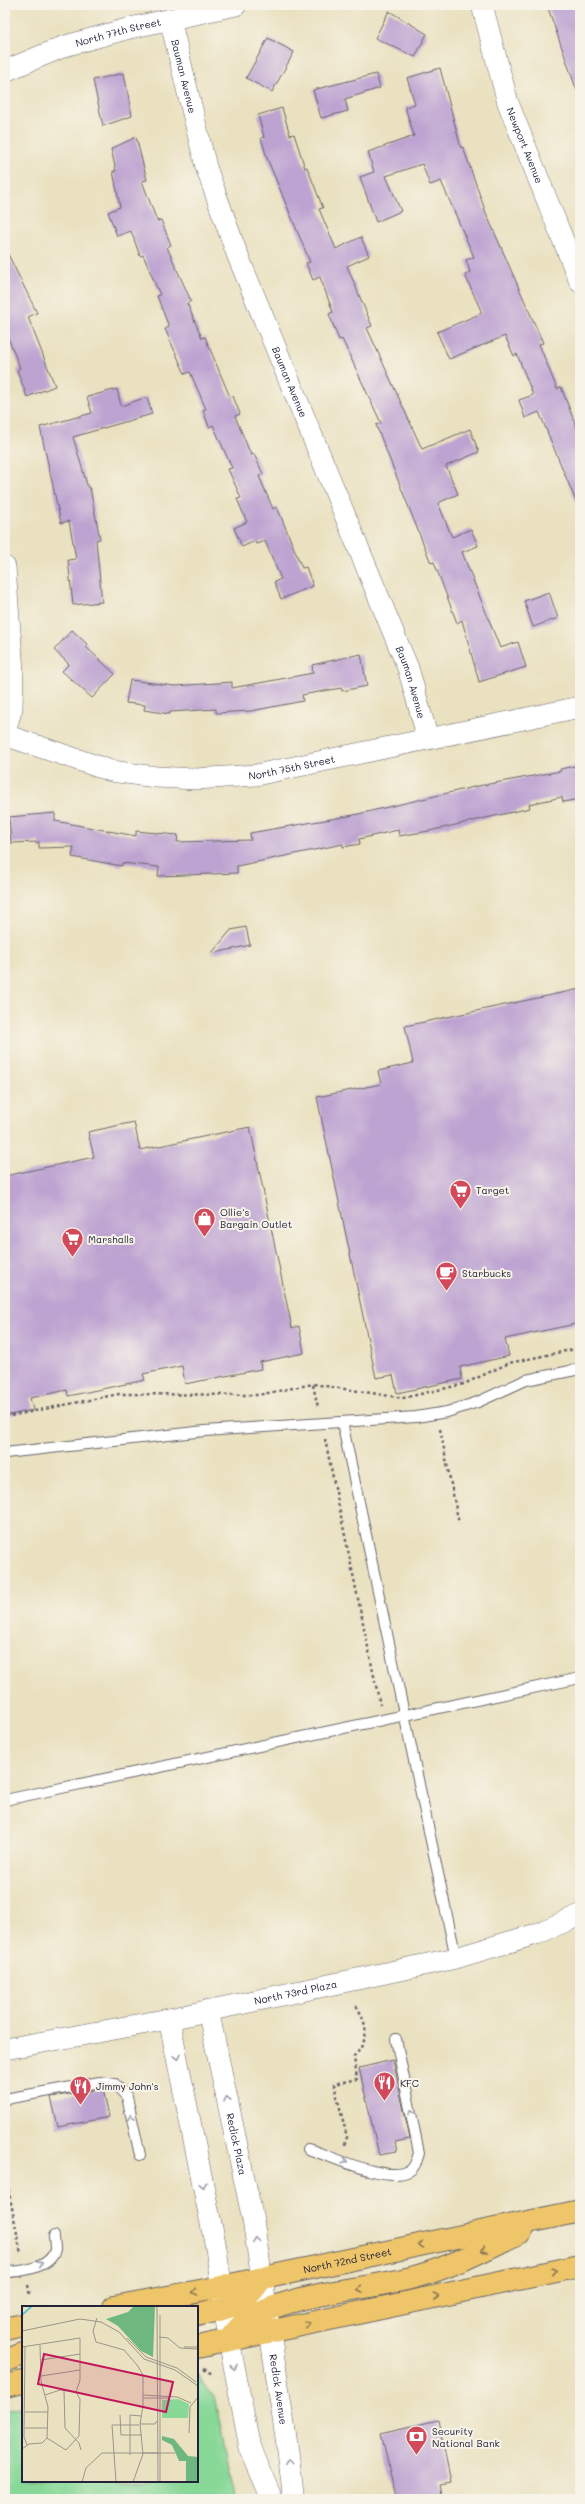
<svg xmlns="http://www.w3.org/2000/svg" width="585" height="2504" font-family="Mali,sans-serif">
  <style>
    .green { fill: #88d898; stroke: #557d6a }
    .building { fill: #bda3d1 }
    .lines { fill: none; stroke-linecap: round; stroke-linejoin: round }
    .service-casing { stroke: #68656a; stroke-width: 12 }
    .minor-casing { stroke: #68656a; stroke-width: 22 }
    .primary-casing { stroke: #68656a; stroke-width: 24 }
    .path { stroke: #68656a; stroke-width: 2.5; stroke-dasharray: 3 3; stroke-linecap: butt }
    .service { stroke: #fff; stroke-width: 10 }
    .minor { stroke: #fff; stroke-width: 21 }
    .primary { stroke: #eec569; stroke-width: 22 }
    .oneway { stroke: #9c9ca7 }
    .oneway2 { stroke: #887452 }
    .labels { text-anchor: middle; dominant-baseline: central; stroke-width: 4; stroke-linejoin: round; paint-order: stroke }
    .street-label { font-size: 10px; fill: #22223b; stroke: #f7f3e8 }
    .poi-label { font-size: 10px; fill: #22223b; stroke: #f7f3e8; text-anchor: start }
    .inset-river { fill: none; stroke: #59c5d1; stroke-width: 2 }
    .inset-road { fill: none; stroke: #9a958b; stroke-width: 1 }
    .view { fill: #c2185b; fill-opacity: 0.15; stroke: #c2185b; stroke-width: 2 }
    .inset-edge { fill: none; stroke: #22223b; stroke-width: 2 }
  </style>
  <rect width="100%" height="100%" fill="#f7f3e8"/>
  <filter id="ink" filterUnits="userSpaceOnUse"><feTurbulence type="fractalNoise" baseFrequency=".025" numOctaves="2"/><feDisplacementMap in="SourceGraphic" scale="8" xChannelSelector="R" yChannelSelector="G"/><feConvolveMatrix kernelMatrix="1 2 1 2 8 2 1 2 1" color-interpolation-filters="sRGB"/></filter>
  <filter id="wash" filterUnits="userSpaceOnUse"><feTurbulence type="fractalNoise" baseFrequency=".012" numOctaves="4" result="noise"/><feDisplacementMap in="SourceGraphic" scale="16" xChannelSelector="R" yChannelSelector="G"/><feGaussianBlur stdDeviation="0.9" result="paint"/><feColorMatrix in="noise" values="0 0 0 0 0 0 0 0 0 0 0 0 0 0 0 0 0 1.4 0 .05"/><feComposite in="paint" operator="in"/></filter>
  <g filter="url(#wash)">
    <rect width="100%" height="100%" fill="#eae1c0"/>
    <polygon class="green" points="197,2374 214,2397 236,2499 5,2499 5,2411 23,2407 23,2481 197,2481"/>
    <g id="blocks">
      <g class="building">
        <polygon points="547,5 578,5 580,16 580,91 577,91"/>
        <polygon points="389,11 427,34 415,57 375,38"/>
        <polygon points="268,38 294,52 272,92 246,78"/>
        <polygon points="440,68 461,148 463,147 486,213 543,343 539,344 557,389 561,387 580,436 580,511 539,412 525,418 519,400 533,395 517,354 514,356 505,336 449,359 437,332 482,313 465,275 470,272 466,260 474,257 441,181 430,185 422,164 386,176 401,211 376,222 360,177 374,172 368,152 414,136 405,107 415,104 407,78"/>
        <polygon points="124,73 132,116 103,126 93,80"/>
        <polygon points="376,74 380,88 345,99 348,111 321,118 313,90"/>
        <polygon points="282,108 290,135 294,134 305,168 307,167 323,208 319,209 336,249 361,237 369,256 347,266 372,326 367,328 422,449 470,429 479,452 446,466 458,494 438,503 452,537 471,529 478,546 462,552 500,648 518,642 526,667 479,682 462,620 457,623 434,562 431,563 376,425 381,423 342,339 339,340 329,314 333,312 320,277 313,280 306,263 310,262 267,158 261,138 264,137 258,115"/>
        <polygon points="136,137 147,180 142,181 157,221 161,220 171,245 167,247 191,301 187,303 202,338 205,337 230,397 233,396 240,414 235,416 251,455 254,454 263,474 259,476 273,509 277,507 302,568 306,567 313,586 281,599 274,582 281,579 265,541 256,544 255,541 242,547 234,528 247,522 237,499 241,498 228,469 232,468 213,425 209,427 203,410 206,409 190,372 185,374 165,329 169,327 157,296 160,295 143,255 140,256 131,231 117,236 108,212 120,207 113,171 116,171 111,149"/>
        <polygon points="5,248 37,313 28,317 55,386 27,397 17,370 20,368 5,330"/>
        <polygon points="117,389 121,406 147,397 152,414 73,437 88,488 90,488 100,539 96,540 102,602 73,605 68,560 76,559 69,521 61,523 40,427 92,413 87,397"/>
        <polygon points="549,592 558,618 533,627 524,601"/>
        <polygon points="72,630 88,645 86,647 115,674 92,698 62,671 69,664 54,650"/>
        <polygon points="361,654 367,686 342,691 341,688 302,695 303,701 251,711 216,713 216,709 170,712 170,714 144,710 145,705 126,703 130,680 175,686 232,682 232,688 313,673 312,665"/>
        <polygon points="580,765 580,799 563,802 562,797 529,804 530,808 429,831 399,836 398,830 359,839 360,844 343,847 343,844 237,866 237,873 158,876 159,867 122,863 122,866 72,857 74,847 39,848 39,842 11,843 9,817 55,813 55,821 136,836 136,831 178,835 177,842 251,840 250,833 354,815 478,786 561,771 560,769"/>
        <polygon points="246,927 250,945 211,954 231,930"/>
        <polygon points="580,989 580,1323 505,1339 509,1356 460,1367 462,1379 397,1393 393,1375 376,1378 317,1097 381,1084 378,1071 413,1063 405,1026"/>
        <polygon points="134,1122 140,1150 250,1127 292,1328 299,1326 304,1353 260,1362 261,1369 185,1384 182,1366 143,1374 145,1380 68,1396 67,1390 30,1398 33,1410 5,1416 5,1176 94,1157 88,1132"/>
        <polygon points="393,2060 410,2139 395,2142 397,2152 379,2155 359,2068"/>
        <polygon points="100,2089 103,2089 109,2117 58,2127 51,2097"/>
        <polygon points="438,2420 451,2482 440,2484 443,2499 396,2499 381,2433"/>
      </g>
    </g>
  </g>
  <g filter="url(#ink)">
    <use href="#blocks" fill-opacity="0" stroke="#68656a" stroke-width="1"/>
    <g class="lines">
      <defs>
        <g id="service">
          <polyline points="342,1422 456,1958"/>
          <polyline points="5,1453 205,1431 416,1417 447,1412 478,1402 526,1380 580,1369"/>
          <polyline points="5,1800 580,1678"/>
          <polyline points="5,2099 100,2082 115,2084 127,2097 140,2155"/>
          <path d="M308 2149C331 2156 387 2183 409 2171 415 2168 417 2160 419 2153L396 2039"/>
          <path d="M5 2272C20 2272 52 2268 55 2249 55 2245 54 2240 54 2236"/>
        </g>
        <g id="minor">
          <path id="s1" d="M482 5 508 103 580 282"/>
          <path id="s2" d="M170 19 206 167 237 254 408 668 428 739"/>
          <path id="s3" d="M5 71 65 46 130 28 236 5"/>
          <polyline points="5,567 13,671 12,708 5,731"/>
          <path id="s4" d="M5 735 111 771 156 777 196 779 256 775 580 707"/>
          <path id="s5" d="M208 2010 253 2220 288 2451 293 2492 291 2499"/>
          <polyline points="169,2019 216,2248 229,2340 250,2448 272,2499"/>
          <path id="s6" d="M5 2049 169 2019 456 1958 536 1934 580 1915"/>
        </g>
        <g id="primary">
          <path id="s7" d="M114 2307 221 2287 580 2211"/>
          <path d="M197 2315C226 2309 245 2306 261 2279"/>
          <polyline points="5,2329 23,2325"/>
          <path d="M229 2340C235 2332 241 2324 250 2318 298 2291 365 2291 418 2276 454 2266 487 2248 521 2232"/>
          <polyline points="197,2347 580,2266"/>
          <polyline points="5,2361 23,2354"/>
          <polyline points="5,2386 23,2382"/>
        </g>
      </defs>
      <use href="#service" class="service-casing"/>
      <use href="#minor" class="minor-casing"/>
      <use href="#primary" class="primary-casing"/>
      <g class="path">
        <polyline points="313,1385 318,1407"/>
        <polyline points="5,1417 119,1394 258,1395 313,1384 403,1398 464,1384 509,1363 580,1348"/>
        <polyline points="440,1429 459,1524"/>
        <polyline points="325,1439 380,1705"/>
        <path d="M345 2145 347 2137 334 2084 357 2079 354 2057C370 2038 368 2026 356 2005"/>
        <polyline points="5,2172 21,2254"/>
        <polyline points="28,2285 30,2297"/>
        <polyline points="204,2368 213,2375"/>
      </g>
      <use href="#service" class="service"/>
      <use href="#minor" class="minor"/>
      <use href="#primary" class="primary"/>
    </g>
    <defs><path id="oneway-chevron" d="M-2-3.5L2.5 0L-2 3.5" fill="none" stroke-width="1.6" stroke-linecap="round" stroke-linejoin="round"/></defs>
    <g class="oneway">
      <use href="#oneway-chevron" transform="translate(177 2057) rotate(78)"/>
      <use href="#oneway-chevron" transform="translate(227 2099) rotate(-102)"/>
      <use href="#oneway-chevron" transform="translate(412 2112) rotate(-102)"/>
      <use href="#oneway-chevron" transform="translate(131 2117) rotate(-102)"/>
      <use href="#oneway-chevron" transform="translate(345 2161) rotate(19)"/>
      <use href="#oneway-chevron" transform="translate(203 2185) rotate(78)"/>
      <use href="#oneway-chevron" transform="translate(256 2240) rotate(-98)"/>
      <use href="#oneway-chevron" transform="translate(40 2264) rotate(-27)"/>
      <use href="#oneway-chevron" transform="translate(234 2367) rotate(79)"/>
      <use href="#oneway-chevron" transform="translate(289 2461) rotate(-97)"/>
    </g>
    <g class="oneway2">
      <use href="#oneway-chevron" transform="translate(421 2245) rotate(168)"/>
      <use href="#oneway-chevron" transform="translate(484 2250) rotate(153)"/>
      <use href="#oneway-chevron" transform="translate(554 2271) rotate(-12)"/>
      <use href="#oneway-chevron" transform="translate(360 2289) rotate(169)"/>
      <use href="#oneway-chevron" transform="translate(195 2292) rotate(170)"/>
      <use href="#oneway-chevron" transform="translate(436 2297) rotate(-12)"/>
      <use href="#oneway-chevron" transform="translate(307 2324) rotate(-12)"/>
    </g>
  </g>
  <defs>
    <symbol id="supermarket-pin" viewBox="-11 -11 22 30"><path d="M0 17L-7.5 6A9.5 9.5 0 1 1 7.5 6Z" fill="#d1495b" stroke="#f7f3e8"/><path d="M-6-5.5h2.5l.6 2H6L4.5 2H-2.5L-4.4-4H-6ZM-1.5 3.2a1.3 1.3 0 1 0 .1 0ZM3 3.2a1.3 1.3 0 1 0 .1 0Z" fill="#fff"/></symbol>
    <symbol id="shop-pin" viewBox="-11 -11 22 30"><path d="M0 17L-7.5 6A9.5 9.5 0 1 1 7.5 6Z" fill="#d1495b" stroke="#f7f3e8"/><path d="M-5-2.5h2.3a2.7 3.5 0 0 1 5.4 0H5L5.5 6h-11ZM-1.5-2.5h3a1.5 2.3 0 0 0-3 0Z" fill="#fff"/></symbol>
    <symbol id="cafe-pin" viewBox="-11 -11 22 30"><path d="M0 17L-7.5 6A9.5 9.5 0 1 1 7.5 6Z" fill="#d1495b" stroke="#f7f3e8"/><path d="M-5.5-4.5H6V0H3Q3 3.5 0 3.5H-2.5Q-5.5 3.5-5.5 0ZM3-3.2v2h1.7v-2ZM-6 4.5H4V6H-6Z" fill="#fff"/></symbol>
    <symbol id="restaurant-pin" viewBox="-11 -11 22 30"><path d="M0 17L-7.5 6A9.5 9.5 0 1 1 7.5 6Z" fill="#d1495b" stroke="#f7f3e8"/><path d="M-5-6h1v4h1v-4h1v4h1v-4h1v5L-1.5 .5V6h-2V.5L-5-1ZM5-6V6H3V1.5H1.5Q1.5-4 5-6Z" fill="#fff"/></symbol>
    <symbol id="bank-pin" viewBox="-11 -11 22 30"><path d="M0 17L-7.5 6A9.5 9.5 0 1 1 7.5 6Z" fill="#d1495b" stroke="#f7f3e8"/><path d="M-6-4H6V4H-6ZM0-2.3a2.3 2.3 0 1 0 0 4.6a2.3 2.3 0 1 0 0-4.6Z" fill="#fff"/></symbol>
  </defs>
  <g fill-rule="evenodd">
    <use href="#supermarket-pin" x="448" y="1178" width="25" height="34"/>
    <use href="#shop-pin" x="192" y="1206" width="25" height="34"/>
    <use href="#supermarket-pin" x="60" y="1226" width="25" height="34"/>
    <use href="#cafe-pin" x="434" y="1260" width="25" height="34"/>
    <use href="#restaurant-pin" x="372" y="2070" width="25" height="34"/>
    <use href="#restaurant-pin" x="68" y="2074" width="25" height="34"/>
    <use href="#bank-pin" x="404" y="2424" width="25" height="34"/>
  </g>
  <g class="labels">
    <g class="street-label">
      <text stroke="none"><textPath href="#s3" startOffset="120">North 77th Street</textPath></text>
      <text stroke="none"><textPath href="#s2" startOffset="59">Bauman Avenue</textPath></text>
      <text stroke="none"><textPath href="#s1" startOffset="147">Newport Avenue</textPath></text>
      <text stroke="none"><textPath href="#s2" startOffset="383">Bauman Avenue</textPath></text>
      <text stroke="none"><textPath href="#s2" startOffset="707">Bauman Avenue</textPath></text>
      <text stroke="none"><textPath href="#s4" startOffset="294">North 75th Street</textPath></text>
      <text stroke="none"><textPath href="#s6" startOffset="296">North 73rd Plaza</textPath></text>
      <text stroke="none"><textPath href="#s5" startOffset="137">Redick Plaza</textPath></text>
      <text stroke="none"><textPath href="#s7" startOffset="238">North 72nd Street</textPath></text>
      <text stroke="none"><textPath href="#s5" startOffset="386">Redick Avenue</textPath></text>
    </g>
    <g class="poi-label">
      <text x="476" y="1190">Target</text>
      <text x="220" y="1212">Ollie's<tspan x="220" dy="12">Bargain Outlet</tspan></text>
      <text x="88" y="1239">Marshalls</text>
      <text x="462" y="1273">Starbucks</text>
      <text x="400" y="2083">KFC</text>
      <text x="96" y="2086">Jimmy John's</text>
      <text x="432" y="2431">Security<tspan x="432" dy="12">National Bank</tspan></text>
    </g>
  </g>
  <g transform="translate(22 2306)">
    <rect width="176" height="176" fill="#eae1c0"/>
    <path d="M140 94 156 93 167 98 166 112H140Z" fill="#88d898"/>
    <path d="M112 0H133L131 51 119 45 96 20 84 13 106 6ZM140 130 152 133 166 150 176 151V176H164V155H157L150 139 140 134Z" fill="#6eb880"/>
    <path class="inset-river" d="M0 9 10 0"/>
    <path class="inset-road" d="M135 0 136 176M138 9V176M75 12 71 25 74 36 102 44 115 59 121 69V100L118 118 121 148 111 176M0 25 58 13 79 16 97 26 122 53 153 64 176 80M137 31 146 32 158 42 176 43M105 32 124 51 155 62 174 76M18 39 19 75 26 101 25 132M0 41 58 32V74L54 86M3 41 2 131 5 139M162 41H176M19 54 58 48M19 70 58 64M42 84 43 122 57 137 59 144M23 89 38 84 54 86M121 89 155 91 169 97M121 92H147M3 106H26M98 109 99 129H120M118 118H133L135 115M3 122H26M167 127 168 101 176 91M25 132 44 144 57 130 58 93 54 86M0 143 7 138 20 137 25 132M120 147H137M108 149V109L119 110M60 176 64 162 80 147H153M94 176 90 119H117"/>
    <path class="view" d="M22 48 151 76 144 106 16 78Z"/>
    <rect width="176" height="176" class="inset-edge"/>
  </g>
  <rect width="585" height="2504" fill="none" stroke="#f7f3e8" stroke-width="20"/>
</svg>
